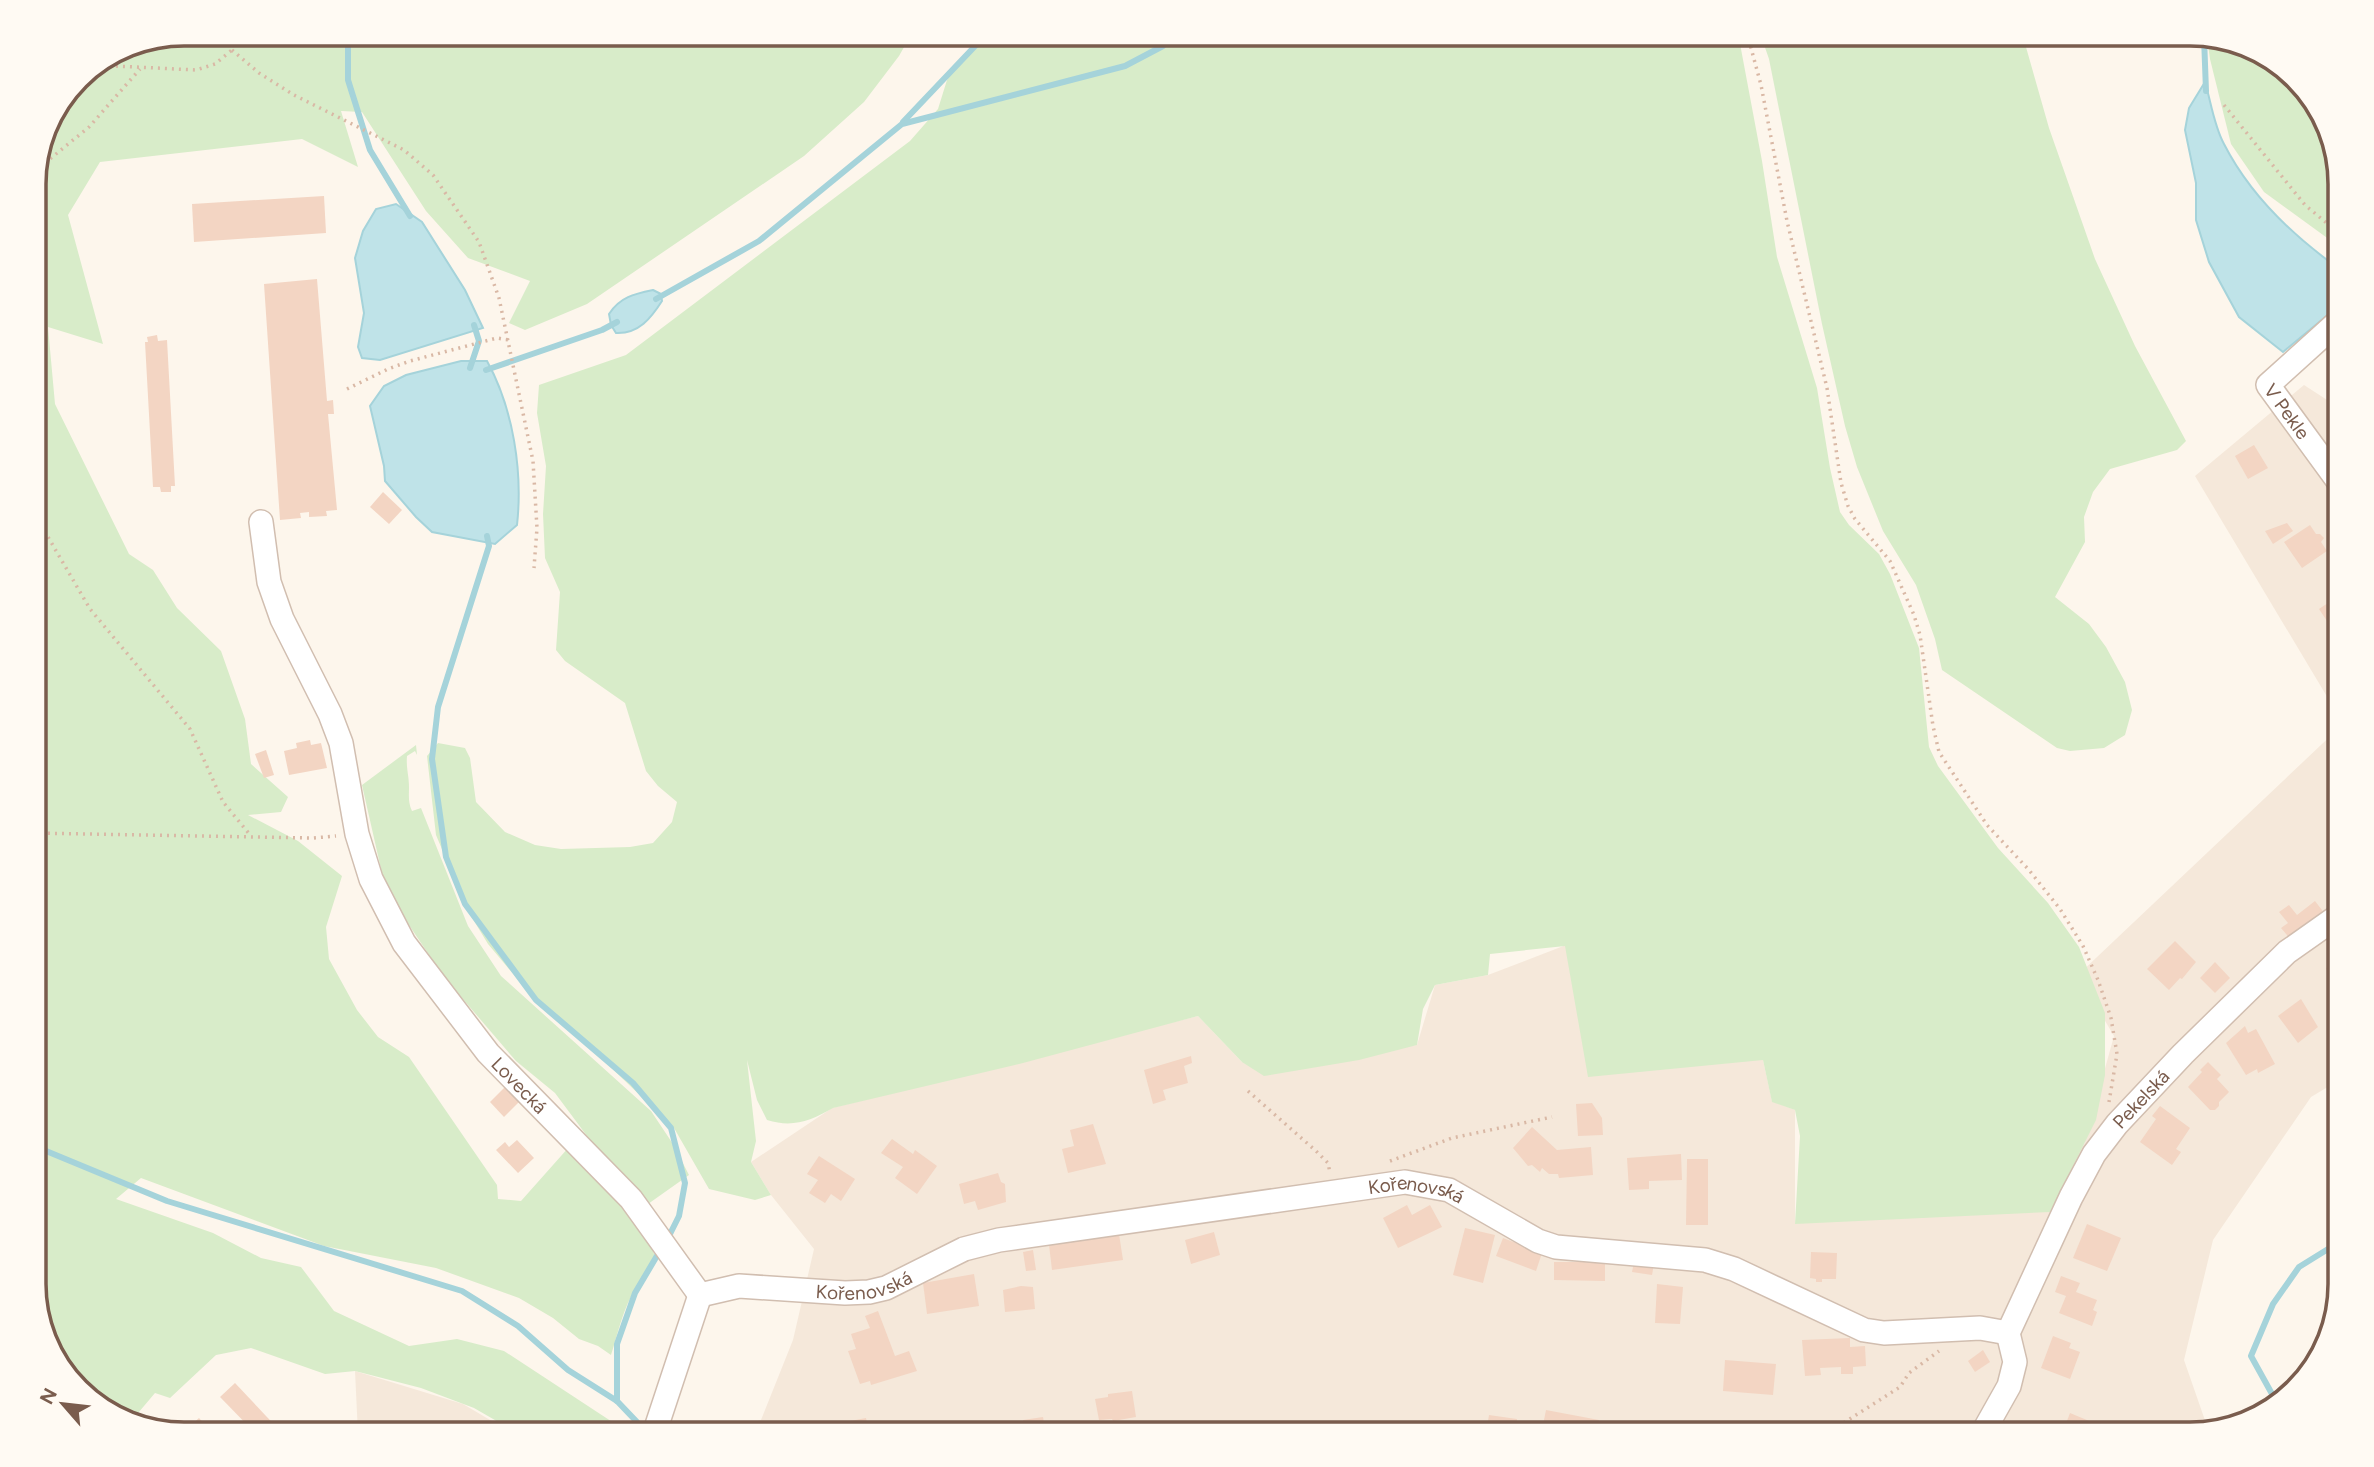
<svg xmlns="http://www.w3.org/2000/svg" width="2374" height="1467" font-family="Figtree,sans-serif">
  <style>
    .residential { fill: #f5e8da }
    .green { fill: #d8ecc9 }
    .water { fill: #bfe3e8; stroke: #a5d3da; stroke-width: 2 }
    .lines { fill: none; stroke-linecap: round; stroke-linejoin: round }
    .stream { stroke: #a5d3da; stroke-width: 6 }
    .building { fill: #f3d5c3 }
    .minor-casing { stroke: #d1beb0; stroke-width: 26 }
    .path { stroke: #d9b8a5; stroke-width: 3.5; stroke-dasharray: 2 5; stroke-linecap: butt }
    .minor { stroke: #fff; stroke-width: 23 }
    .labels { text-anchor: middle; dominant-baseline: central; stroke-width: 7; stroke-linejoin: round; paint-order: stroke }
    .street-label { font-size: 19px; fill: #7a5c4d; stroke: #fffaf3 }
    .rim { fill: none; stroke: #7a5c4d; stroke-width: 3.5 }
  </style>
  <rect width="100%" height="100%" fill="#fdf6ec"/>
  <g class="residential">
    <polygon points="2304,385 2341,409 2341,720 2195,476"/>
    <polygon points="2341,726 2341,1079 2311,1097 2213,1240 2184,1360 2208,1429 2191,1434 716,1434 761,1420 793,1340 814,1249 771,1195 751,1162 832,1108 1198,1016 1242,1062 1417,1045 1435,985 1488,975 1566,945 1763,1060 1772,1101 1795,1110 1795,1224 2084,1144 2114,1036 2078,975"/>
    <polygon points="355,1371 463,1404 514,1434 358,1434"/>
  </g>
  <g class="green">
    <path d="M183 33H912L899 56 864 102 804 156 587 304 525 330 509 323 530 281 468 258 426 211 362 112 341 111 358 167 302 139 100 162 68 215 103 344 48 327 55 404 129 554 153 570 177 608 221 651 245 719 251 764 288 797 281 812 248 815 298 841 342 876 326 927 329 959 357 1010 378 1037 409 1057 497 1185 498 1199 521 1201 569 1147C585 1165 660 1240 655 1262 652 1272 641 1280 636 1288 623 1308 618 1333 611 1355L598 1346 579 1339 553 1318 519 1298 436 1268 324 1246 141 1178 116 1199 213 1233 261 1258 301 1267 334 1311 409 1346 457 1339 504 1351 623 1429 621 1434H519L474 1408 421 1388 355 1371 325 1374 251 1348 216 1355 170 1398 155 1393 133 1419 100 1409 54 1359 34 1293V174L49 117 77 77 126 45Z"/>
    <path d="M985 33H1738L1762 161 1777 257 1817 388 1830 468 1840 512 1849 525 1879 554 1890 574 1919 648 1929 747 1938 766 1998 848 2048 903 2079 947 2105 1013V1075L2096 1120 2050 1212 1795 1224 1800 1136 1795 1110 1772 1102 1763 1060 1588 1077 1565 946 1490 954 1488 975 1435 985 1423 1009 1417 1045 1359 1060 1264 1076 1242 1062 1198 1016 1023 1063 833 1108C810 1121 793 1128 767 1120L757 1100 747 1060 756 1141 751 1162 771 1195 755 1200 709 1189 674 1128 598 1055 536 1001 488 944 468 911 436 835 427 756 438 743 465 748 470 758 476 802 505 832 535 845 561 849 630 847 653 843 672 822 677 802 658 786 646 771 625 703 565 661 556 650 560 592 545 558 543 514 546 466 537 413 539 385 626 355 910 141 938 109 947 80 962 57Z"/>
    <polygon points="1760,33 2022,33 2049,128 2095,259 2135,346 2186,441 2177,450 2110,469 2093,492 2084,517 2085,542 2055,597 2089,624 2106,647 2125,682 2132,710 2125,735 2104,748 2070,751 2057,748 1942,670 1935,639 1916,585 1883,531 1857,467 1845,426 1822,324 1769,59"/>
    <polygon points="2207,38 2274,58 2321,109 2341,183 2341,248 2264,192 2231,144 2210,59"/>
    <path d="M416 745 417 755 415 751 407 756C406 769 409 775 409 787 409 797 408 802 412 811L421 808 468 926 501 976 651 1111 673 1144 689 1175 648 1204 590 1140 555 1093 516 1061 444 977 386 891 362 785Z"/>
  </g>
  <g class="water">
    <path d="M2205 82C2211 102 2214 126 2224 144 2250 195 2294 237 2341 270V304L2283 352 2239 317 2209 262 2196 220V183L2185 130 2189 108Z"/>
    <polygon points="396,204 422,222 465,290 483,328 380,360 362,358 358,347 364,313 355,258 363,231 376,209"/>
    <path d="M653 290 661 294 662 301C651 318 639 334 616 333L611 325 609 314C620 297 634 294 653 290Z"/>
    <path d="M461 361H487C513 408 523 471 517 525L495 544 432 532 416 517 385 481 384 466 370 406 384 386 406 375Z"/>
  </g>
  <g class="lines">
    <g class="stream">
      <polyline points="348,33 348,80 370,150 410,216"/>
      <polyline points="2204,37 2206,91"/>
      <polyline points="903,122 977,44 985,33"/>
      <polyline points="656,299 759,241 902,124 1125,66 1163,46"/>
      <polyline points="470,368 479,341 474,325"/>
      <polyline points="486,370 602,330 617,322"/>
      <polyline points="487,536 489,546 438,707 432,759 446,857 465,904 536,1000 633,1083 671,1128 685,1183 679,1216 670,1234"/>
      <polyline points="34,1146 167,1201 462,1291 518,1326 568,1370 617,1401 637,1422"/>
      <polyline points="617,1401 617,1344 635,1293 661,1249"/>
      <polyline points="2277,1403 2251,1356 2273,1304 2299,1267 2341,1241"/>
    </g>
  </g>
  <g class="building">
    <polygon points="324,196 326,233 194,242 192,204"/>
    <polygon points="317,279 327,401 333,400 334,414 328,414 337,510 326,511 327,516 309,517 309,512 300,513 301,518 280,520 264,284"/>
    <polygon points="157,335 158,341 167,340 175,486 171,486 171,492 161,492 160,487 153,487 145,342 148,342 147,337"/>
    <polygon points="2254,445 2268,468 2248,479 2235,456"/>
    <polygon points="383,492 402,510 389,524 370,507"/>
    <polygon points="2287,523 2293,531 2273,544 2265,531"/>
    <polygon points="2310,525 2316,534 2320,534 2324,538 2321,542 2327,551 2302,568 2284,542"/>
    <polygon points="2334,599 2341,608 2341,642 2319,609"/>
    <polygon points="310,740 311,745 321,743 327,768 289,775 284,751 297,748 296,743"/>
    <polygon points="266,750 274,775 264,778 255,754"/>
    <polygon points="2341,875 2341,891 2334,879"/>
    <polygon points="2315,901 2325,914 2292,941 2281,928 2288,923 2279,912 2289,905 2297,915"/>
    <polygon points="2175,941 2196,962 2182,979 2180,978 2169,990 2147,969"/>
    <polygon points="2341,961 2341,989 2338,991 2326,968"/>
    <polygon points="2215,962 2230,978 2215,993 2200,978"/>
    <polygon points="2301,999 2318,1027 2298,1043 2278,1016"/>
    <polygon points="2245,1026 2248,1033 2256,1029 2275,1064 2258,1073 2257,1069 2246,1075 2226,1043"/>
    <polygon points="1191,1056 1192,1063 1184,1066 1188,1083 1163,1090 1166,1100 1153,1104 1144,1070"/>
    <polygon points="2208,1062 2221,1075 2217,1079 2229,1092 2219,1102 2219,1106 2215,1110 2210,1110 2188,1087 2202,1072 2200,1070"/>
    <polygon points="505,1087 519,1102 504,1117 490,1102"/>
    <polygon points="1592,1103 1602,1118 1603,1135 1578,1136 1576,1104"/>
    <polygon points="2160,1106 2190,1128 2176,1149 2181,1152 2172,1165 2140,1142 2156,1119 2152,1116"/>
    <polygon points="1093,1124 1106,1164 1068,1173 1062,1149 1074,1146 1070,1130"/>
    <polygon points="1532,1127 1557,1150 1591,1147 1593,1175 1559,1178 1558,1174 1549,1174 1542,1168 1540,1172 1532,1165 1528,1166 1513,1148"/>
    <polygon points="892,1139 913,1154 915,1150 937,1166 917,1194 895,1178 903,1167 881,1153"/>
    <polygon points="517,1140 534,1158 518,1173 496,1150 505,1142 509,1147"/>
    <polygon points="1681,1154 1682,1180 1649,1181 1649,1189 1629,1190 1627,1158"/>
    <polygon points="819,1156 855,1179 841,1201 831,1194 825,1203 809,1193 818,1180 807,1174"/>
    <polygon points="1687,1159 1708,1159 1708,1225 1686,1225"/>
    <polygon points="998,1173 1001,1182 1005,1184 1006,1202 978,1210 975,1201 964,1204 959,1184"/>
    <polygon points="1407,1205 1412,1215 1430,1205 1442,1227 1398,1248 1383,1218"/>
    <polygon points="2087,1224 2121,1238 2107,1271 2073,1258"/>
    <polygon points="1465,1228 1495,1235 1483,1283 1453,1275"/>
    <polygon points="1214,1232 1220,1255 1191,1264 1185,1240"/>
    <polygon points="1119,1234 1123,1260 1052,1270 1049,1245"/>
    <polygon points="1503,1238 1542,1253 1536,1271 1496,1256"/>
    <polygon points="1033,1250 1036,1270 1026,1271 1023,1252"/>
    <polygon points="1811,1252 1837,1253 1836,1279 1822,1279 1822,1282 1816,1282 1816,1279 1810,1278"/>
    <polygon points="1554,1262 1605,1262 1605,1281 1554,1280"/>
    <polygon points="1634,1262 1654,1264 1652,1275 1632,1272"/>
    <polygon points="974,1274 979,1306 927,1314 923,1283"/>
    <polygon points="2061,1276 2080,1283 2076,1292 2097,1300 2093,1310 2097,1312 2092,1326 2059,1313 2066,1296 2055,1292"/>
    <polygon points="1657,1284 1683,1287 1680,1324 1655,1323"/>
    <polygon points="1021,1286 1033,1287 1035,1309 1005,1312 1003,1290"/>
    <polygon points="878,1311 895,1356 909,1351 917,1371 871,1385 870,1381 860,1384 848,1351 856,1349 851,1334 870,1328 865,1316"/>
    <polygon points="2053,1336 2071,1343 2069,1348 2080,1352 2070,1379 2041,1368"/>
    <polygon points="1850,1338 1850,1347 1865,1346 1866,1366 1853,1367 1853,1374 1841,1374 1841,1367 1820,1368 1821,1375 1805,1376 1802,1340"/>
    <polygon points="1983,1350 1990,1362 1975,1372 1968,1361"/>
    <polygon points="1725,1360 1776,1364 1773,1395 1723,1391"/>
    <polygon points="235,1383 283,1434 256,1434 220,1397"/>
    <polygon points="1132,1391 1136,1417 1113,1421 1112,1419 1099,1420 1095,1399 1108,1397 1108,1394"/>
    <polygon points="1546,1410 1599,1420 1597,1434 1565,1434 1542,1430"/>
    <polygon points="2070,1413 2099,1425 2096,1434 2062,1434"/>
    <polygon points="1489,1415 1517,1419 1515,1434 1486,1434"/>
    <polygon points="1043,1417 1046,1434 1026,1434 1023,1420"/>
    <polygon points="199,1418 206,1426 214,1434 186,1434 184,1432"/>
    <polygon points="866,1418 868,1427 877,1425 879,1434 847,1434 845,1422"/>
    <polygon points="2026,1426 2044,1434 2023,1434"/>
  </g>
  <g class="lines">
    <defs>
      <g id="minor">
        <path id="s1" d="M2341 319 2268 385 2341 485"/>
        <path id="s2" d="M261 522 269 582 282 619 330 714 341 743 357 834 371 879 404 943 488 1053 631 1199 700 1295"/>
        <path id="s3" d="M700 1295 739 1286 845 1293 869 1292 886 1288 964 1249 999 1240 1405 1182 1449 1190 1538 1241 1556 1247 1705 1260 1734 1269 1864 1330 1884 1333 1980 1328 2008 1333"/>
        <path id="s4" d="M2008 1333 2071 1197 2094 1154 2117 1124 2183 1054 2287 952 2341 914"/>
        <polyline points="654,1434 700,1295"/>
        <polyline points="1982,1434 2009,1386 2015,1362 2008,1333"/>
      </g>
    </defs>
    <use href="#minor" class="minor-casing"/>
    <g class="path">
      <polyline points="1747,33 1761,85 1787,221 1827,388 1841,483 1848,506 1855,519 1890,561 1914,615 1920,635 1933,726 1939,752 1987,825 2029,870 2060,909 2083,946 2098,980 2111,1018 2117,1054 2109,1102"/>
      <polyline points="232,50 259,73 294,95 404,150 433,175 479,242 499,298 533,461 537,528 534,568"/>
      <polyline points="95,65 196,70 215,64 232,50 234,33"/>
      <polyline points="2224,105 2305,205 2341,235"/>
      <polyline points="34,172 89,127 140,69"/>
      <polyline points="347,389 388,369 410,361 497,338 509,340"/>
      <polyline points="34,513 90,609 190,729 223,802 251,836"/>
      <polyline points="34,833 313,838 336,836"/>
      <polyline points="1248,1091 1316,1151 1328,1163 1330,1173"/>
      <polyline points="1390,1161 1452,1138 1552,1117"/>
      <polyline points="1826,1434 1900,1387 1909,1373 1939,1351"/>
    </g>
    <use href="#minor" class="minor"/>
  </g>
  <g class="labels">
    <g class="street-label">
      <text stroke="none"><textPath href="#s1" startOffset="131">V Pekle</textPath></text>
      <text stroke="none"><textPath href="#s2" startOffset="632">Lovecká</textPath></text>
      <text stroke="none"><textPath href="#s4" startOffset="271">Pekelská</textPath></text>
      <text stroke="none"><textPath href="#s3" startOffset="733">Kořenovská</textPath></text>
      <text stroke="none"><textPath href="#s3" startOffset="166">Kořenovská</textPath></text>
    </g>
  </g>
  <path d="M0 0H2374V1467H0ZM184 46H2190A138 138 0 0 1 2328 184V1284A138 138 0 0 1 2190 1422H184A138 138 0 0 1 46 1284V184A138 138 0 0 1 184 46Z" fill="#fffaf3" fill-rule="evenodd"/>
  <path class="rim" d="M184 46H2190A138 138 0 0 1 2328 184V1284A138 138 0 0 1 2190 1422H184A138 138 0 0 1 46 1284V184A138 138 0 0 1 184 46Z"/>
  <g transform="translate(63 1404) rotate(298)" stroke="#fffaf3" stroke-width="5" paint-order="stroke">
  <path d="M0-5L12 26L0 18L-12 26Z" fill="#7a5c4d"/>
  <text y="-10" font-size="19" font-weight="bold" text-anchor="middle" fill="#7a5c4d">N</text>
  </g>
</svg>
